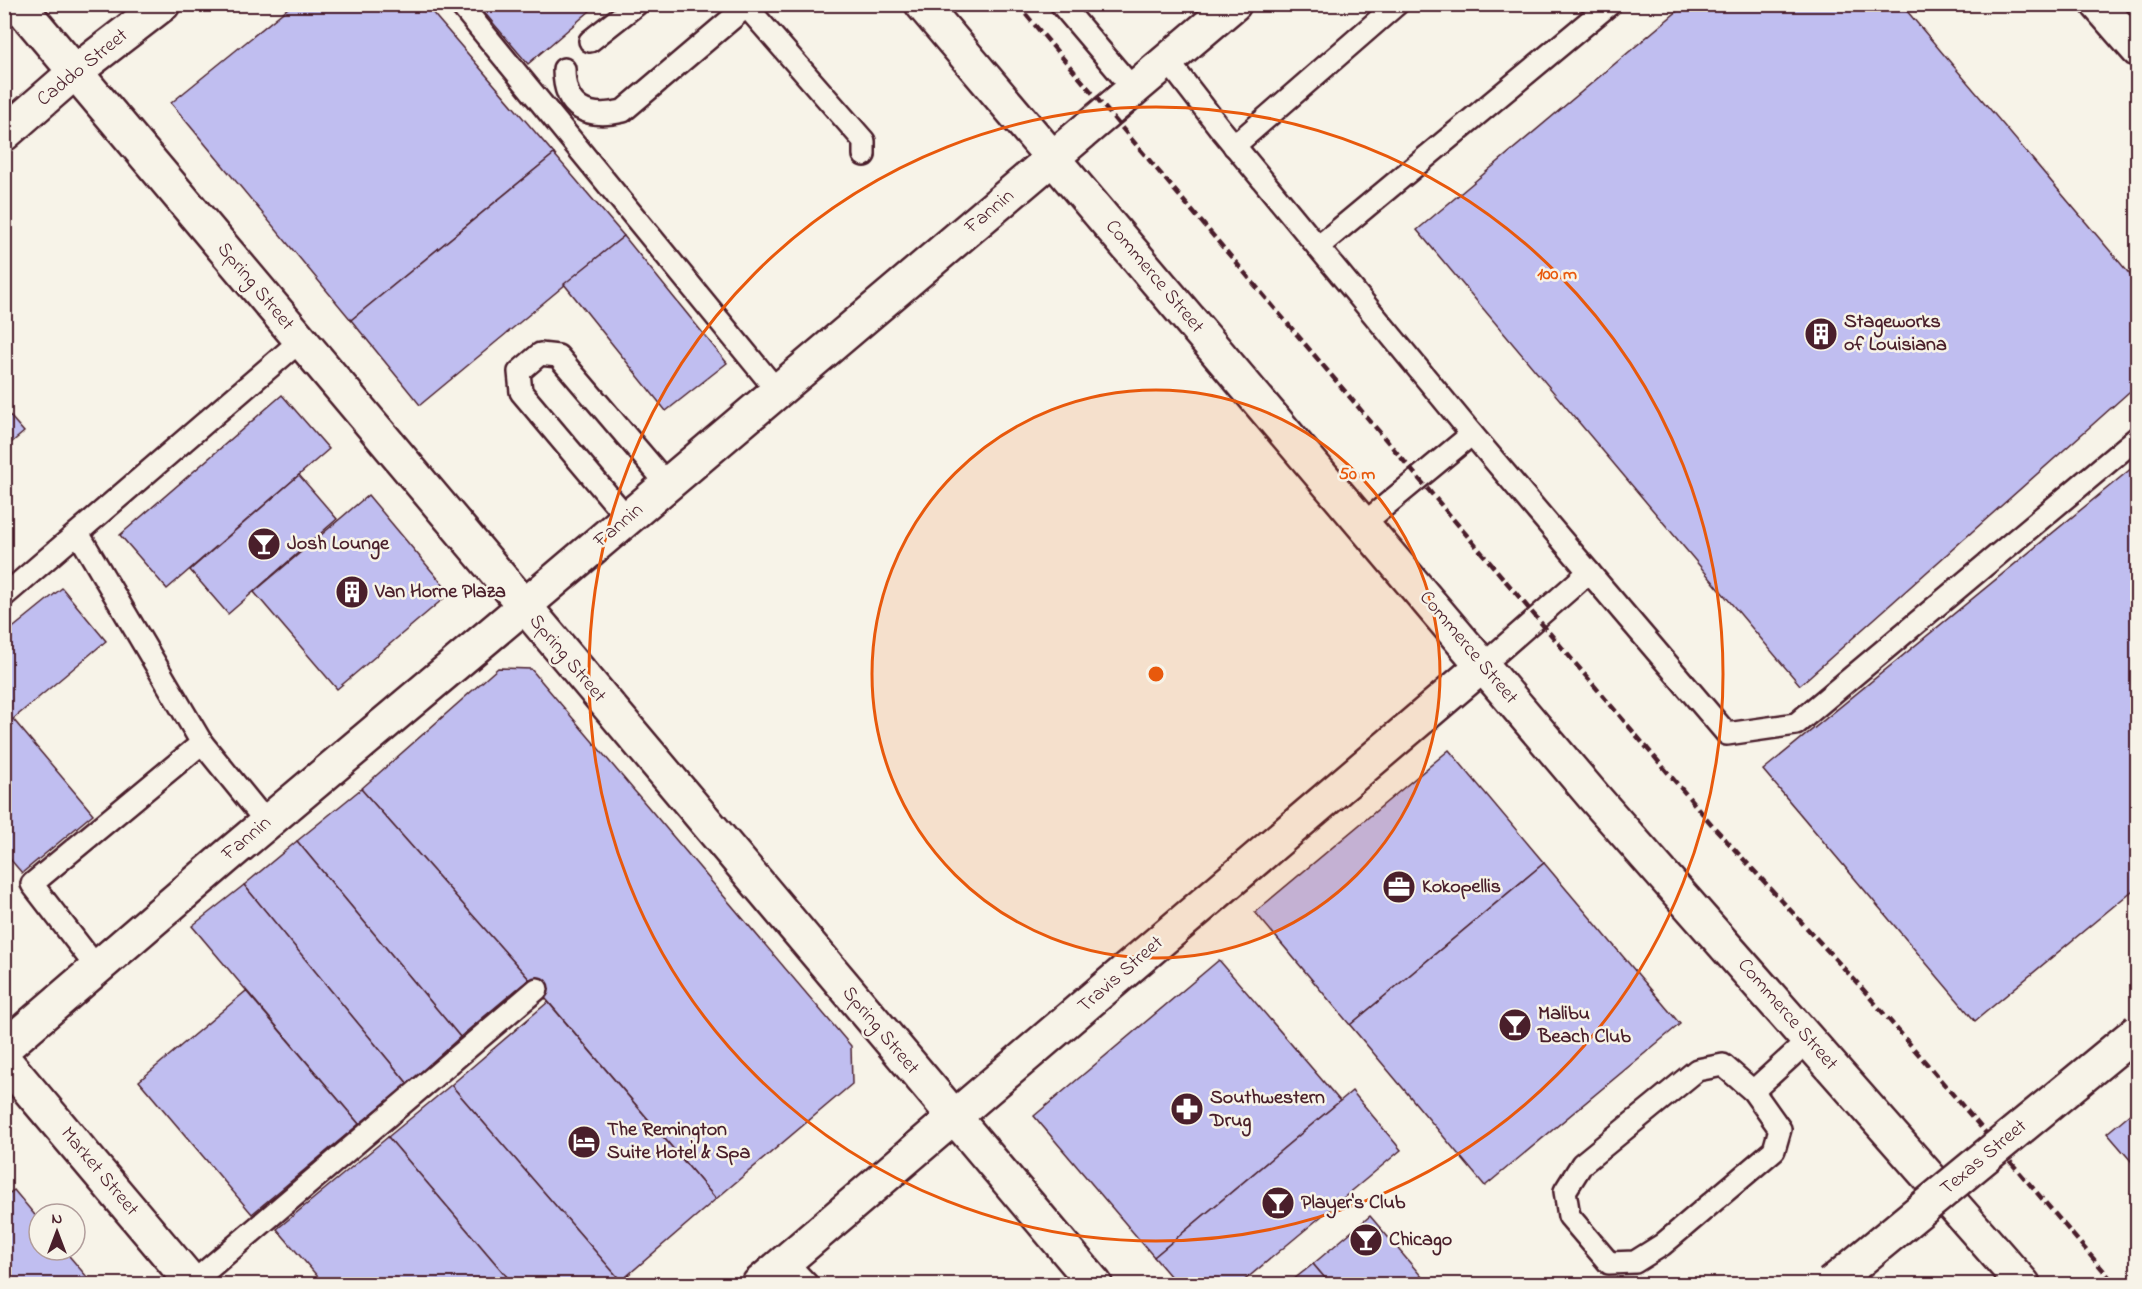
<svg xmlns="http://www.w3.org/2000/svg" width="2142" height="1289" font-family="'Indie Flower',sans-serif">
  <style>
    .building { fill: #c0bef0; stroke: #4a1f2b; stroke-width: 1.5 }
    .lines { fill: none; stroke-linecap: round; stroke-linejoin: round }
    .service-casing { stroke: #4a1f2b; stroke-width: 26 }
    .minor-casing { stroke: #4a1f2b; stroke-width: 38 }
    .secondary-casing { stroke: #4a1f2b; stroke-width: 38 }
    .primary-casing { stroke: #4a1f2b; stroke-width: 38 }
    .service { stroke: #f7f3e8; stroke-width: 21 }
    .minor { stroke: #f7f3e8; stroke-width: 33 }
    .secondary { stroke: #f7f3e8; stroke-width: 33 }
    .primary { stroke: #f7f3e8; stroke-width: 33 }
    .rail { stroke: #4a1f2b; stroke-width: 4.5; stroke-dasharray: 9 4.5; stroke-linecap: butt }
    .primary-bridge-casing { stroke: #4a1f2b; stroke-width: 38; stroke-linecap: butt }
    .primary-bridge { stroke: #f7f3e8; stroke-width: 33 }
    .ring { fill: none; stroke: #e8590c; stroke-width: 3 }
    .labels { text-anchor: middle; dominant-baseline: central; stroke-width: 5; stroke-linejoin: round; paint-order: stroke }
    .street-label { font-size: 20px; fill: #4a1f2b; stroke: #f7f3e8 }
    .poi-label { font-size: 20px; font-weight: bold; fill: #4a1f2b; stroke: #f7f3e8; text-anchor: start }
    .centre { fill: #e8590c; stroke: #f7f3e8; stroke-width: 3 }
    .ring-label { font-size: 18px; text-anchor: middle; font-weight: bold; fill: #e8590c; stroke: #f7f3e8; stroke-width: 5; stroke-linejoin: round; paint-order: stroke }
  </style>
  <rect width="100%" height="100%" fill="#f7f3e8"/>
  <filter id="ink" filterUnits="userSpaceOnUse"><feTurbulence type="fractalNoise" baseFrequency=".0167" numOctaves="2"/><feDisplacementMap in="SourceGraphic" scale="12" xChannelSelector="R" yChannelSelector="G"/><feConvolveMatrix kernelMatrix="1 2 1 2 8 2 1 2 1" color-interpolation-filters="sRGB"/></filter>
  <g filter="url(#ink)">
    <g class="building">
      <polygon points="293,4 425,4 554,154 351,320 171,103"/>
      <polygon points="477,4 598,4 528,64"/>
      <polygon points="1686,4 1901,4 2138,284 2138,384 1800,685 1417,230"/>
      <polygon points="554,154 624,236 420,405 351,320"/>
      <polygon points="624,236 727,363 666,411 564,284"/>
      <polygon points="282,395 329,449 167,589 120,535"/>
      <polygon points="4,409 24,432 4,449"/>
      <polygon points="2138,463 2138,886 1975,1021 1763,770"/>
      <polygon points="299,475 337,519 228,614 190,570"/>
      <polygon points="368,495 450,593 337,689 254,592"/>
      <polygon points="62,588 106,641 13,719 93,814 22,873 4,852 4,635"/>
      <polygon points="498,668 531,669 851,1046 852,1084 716,1199 529,979 361,789"/>
      <polygon points="1449,750 1544,863 1350,1025 1255,912"/>
      <polygon points="361,789 529,979 460,1037 297,841"/>
      <polygon points="297,841 460,1037 408,1084 244,885"/>
      <polygon points="1544,863 1680,1024 1485,1186 1350,1025"/>
      <polygon points="244,885 408,1084 359,1124 192,926"/>
      <polygon points="1219,960 1340,1101 1154,1257 1034,1116"/>
      <polygon points="246,991 359,1124 252,1214 139,1081"/>
      <polygon points="548,1002 716,1199 621,1281 451,1085"/>
      <polygon points="451,1085 621,1281 617,1284 513,1284 388,1137"/>
      <polygon points="1352,1091 1401,1150 1240,1284 1177,1284 1154,1257"/>
      <polygon points="2138,1107 2138,1169 2107,1133"/>
      <polygon points="388,1137 513,1284 324,1284 277,1229"/>
      <polygon points="14,1190 39,1220 39,1250 64,1250 93,1284 4,1284 4,1197"/>
      <polygon points="1370,1216 1428,1284 1330,1284 1313,1264"/>
      <polygon points="1313,1264 1330,1284 1288,1284"/>
    </g>
    <g class="lines">
      <defs>
        <g id="service">
          <polyline points="460,4 778,392"/>
          <polyline points="1061,4 1134,90"/>
          <polyline points="747,7 864,141 864,155"/>
          <polyline points="590,41 637,4"/>
          <polyline points="1168,61 1219,127 1472,434 1589,572 1483,665"/>
          <path d="M564 69C564 110 588 119 623 111L749 4"/>
          <polyline points="1234,146 1397,4"/>
          <polyline points="1318,247 1610,4"/>
          <polyline points="628,519 521,392 519,372 540,354 558,356 668,485"/>
          <polyline points="1363,524 1472,434"/>
          <polyline points="78,533 202,743 267,823"/>
          <polyline points="1589,572 1727,734 1796,724 2138,437"/>
          <polyline points="4,596 300,341"/>
          <polyline points="97,968 32,884 202,743"/>
          <polyline points="1753,1091 1780,1129 1774,1150 1662,1245 1635,1262 1609,1263 1569,1216 1565,1191 1582,1164 1697,1070 1723,1065 1753,1091 1809,1040"/>
          <polyline points="786,1262 807,1284"/>
          <polyline points="192,1283 537,989"/>
        </g>
        <g id="minor">
          <polyline points="922,4 1594,797 2023,1284"/>
          <polyline points="4,1048 226,857 523,607 1234,4"/>
          <polyline points="759,1284 1483,665"/>
        </g>
        <g id="secondary">
          <polyline points="2098,4 2138,50"/>
          <polyline points="4,134 75,72 163,4"/>
        </g>
        <g id="primary">
          <polyline points="18,4 1095,1284"/>
          <polyline points="4,1060 193,1284"/>
        </g>
      </defs>
      <use href="#service" class="service-casing"/>
      <use href="#minor" class="minor-casing"/>
      <use href="#secondary" class="secondary-casing"/>
      <use href="#primary" class="primary-casing"/>
      <use href="#service" class="service"/>
      <use href="#minor" class="minor"/>
      <use href="#secondary" class="secondary"/>
      <use href="#primary" class="primary"/>
      <polyline class="rail" points="1017,4 1713,826 1861,987 2115,1284"/>
      <defs>
        <polyline id="primary-bridge" points="1831,1284 2138,1031"/>
      </defs>
      <use href="#primary-bridge" class="primary-bridge-casing"/>
      <use href="#primary-bridge" class="primary-bridge"/>
    </g>
  </g>
  <circle cx="1156" cy="674" r="284" fill="#e8590c" fill-opacity=".12"/>
  <g class="ring">
    <circle cx="1156" cy="674" r="284"/>
    <circle cx="1156" cy="674" r="567"/>
  </g>
  <defs>
    <symbol id="building-disc" viewBox="-11 -11 22 22"><circle r="9.5" fill="#4a1f2b" stroke="#f7f3e8"/><path d="M-4-6H4V6H1V3H-1V6H-4ZM-2.5-4.3h1.7v1.8h-1.7ZM.8-4.3h1.7v1.8H.8ZM-2.5-1h1.7V.8h-1.7ZM.8-1h1.7V.8H.8Z" fill="#fff"/></symbol>
    <symbol id="bar-disc" viewBox="-11 -11 22 22"><circle r="9.5" fill="#4a1f2b" stroke="#f7f3e8"/><path d="M-6-5H6L.8 .8V4.5H3.5V6h-7V4.5H-.8V.8Z" fill="#fff"/></symbol>
    <symbol id="office-disc" viewBox="-11 -11 22 22"><circle r="9.5" fill="#4a1f2b" stroke="#f7f3e8"/><path d="M-6-3h4V-5.5h4V-3h4V5H-6ZM-1-4.5V-3h2v-1.5ZM-6 0V1H6V0Z" fill="#fff"/></symbol>
    <symbol id="pharmacy-disc" viewBox="-11 -11 22 22"><circle r="9.5" fill="#4a1f2b" stroke="#f7f3e8"/><path d="M-2-6h4v4h4v4h-4v4h-4v-4h-4v-4h4Z" fill="#fff"/></symbol>
    <symbol id="hotel-disc" viewBox="-11 -11 22 22"><circle r="9.5" fill="#4a1f2b" stroke="#f7f3e8"/><path d="M-6-4.5h1.5V1H6V5H4.5V3h-9V5H-6ZM-4 0a1.8 1.8 0 1 1 3.6 0ZM.5 0V-2.5h3Q6-2.5 6 0Z" fill="#fff"/></symbol>
  </defs>
  <g fill-rule="evenodd">
    <use href="#building-disc" x="1802" y="315" width="38" height="38"/>
    <use href="#bar-disc" x="245" y="525" width="38" height="38"/>
    <use href="#building-disc" x="333" y="573" width="38" height="38"/>
    <use href="#office-disc" x="1380" y="868" width="38" height="38"/>
    <use href="#bar-disc" x="1496" y="1006" width="38" height="38"/>
    <use href="#pharmacy-disc" x="1168" y="1090" width="38" height="38"/>
    <use href="#hotel-disc" x="565" y="1123" width="38" height="38"/>
    <use href="#bar-disc" x="1259" y="1184" width="38" height="38"/>
    <use href="#bar-disc" x="1347" y="1221" width="38" height="38"/>
  </g>
  <g class="labels">
    <g class="street-label">
      <text transform="translate(83 68) rotate(-39)">Caddo Street</text>
      <text transform="translate(990 212) rotate(-40)">Fannin</text>
      <text transform="translate(1154 277) rotate(50)">Commerce Street</text>
      <text transform="translate(255 287) rotate(50)">Spring Street</text>
      <text transform="translate(619 526) rotate(-40)">Fannin</text>
      <text transform="translate(1468 648) rotate(50)">Commerce Street</text>
      <text transform="translate(567 659) rotate(50)">Spring Street</text>
      <text transform="translate(247 839) rotate(-40)">Fannin</text>
      <text transform="translate(1121 975) rotate(-41)">Travis Street</text>
      <text transform="translate(1787 1015) rotate(49)">Commerce Street</text>
      <text transform="translate(880 1031) rotate(50)">Spring Street</text>
      <text transform="translate(1984 1158) rotate(-40)">Texas Street</text>
      <text transform="translate(99 1172) rotate(50)">Market Street</text>
    </g>
    <g class="poi-label">
      <text x="1844" y="322">Stageworks<tspan x="1844" dy="23">of Louisiana</tspan></text>
      <text x="287" y="544">Josh Lounge</text>
      <text x="375" y="592">Van Horne Plaza</text>
      <text x="1422" y="887">Kokopellis</text>
      <text x="1538" y="1014">Malibu<tspan x="1538" dy="23">Beach Club</tspan></text>
      <text x="1210" y="1098">Southwestern<tspan x="1210" dy="23">Drug</tspan></text>
      <text x="607" y="1130">The Remington<tspan x="607" dy="23">Suite Hotel &amp; Spa</tspan></text>
      <text x="1301" y="1203">Player's Club</text>
      <text x="1389" y="1240">Chicago</text>
    </g>
  </g>
  <circle cx="1156" cy="674" r="9" class="centre"/>
  <g class="ring-label">
    <text x="1557" y="279">100 m</text>
    <text x="1357" y="479">50 m</text>
  </g>
  <rect width="2142" height="1289" fill="none" stroke="#f7f3e8" stroke-width="24"/>
  <rect x="12" y="12" width="2118" height="1265" fill="none" stroke="#4a1f2b" stroke-width="2" filter="url(#ink)"/>
  <g transform="translate(57 1232)"><circle r="28" fill="#f7f3e8" stroke="#b29e9c" stroke-width="1.5"/>
  <path d="M0-4.5L10 22L0 15L-10 22Z" fill="#4a1f2b"/>
  <text y="-9" font-size="16" font-weight="bold" text-anchor="middle" fill="#4a1f2b">N</text>
  </g>
</svg>
